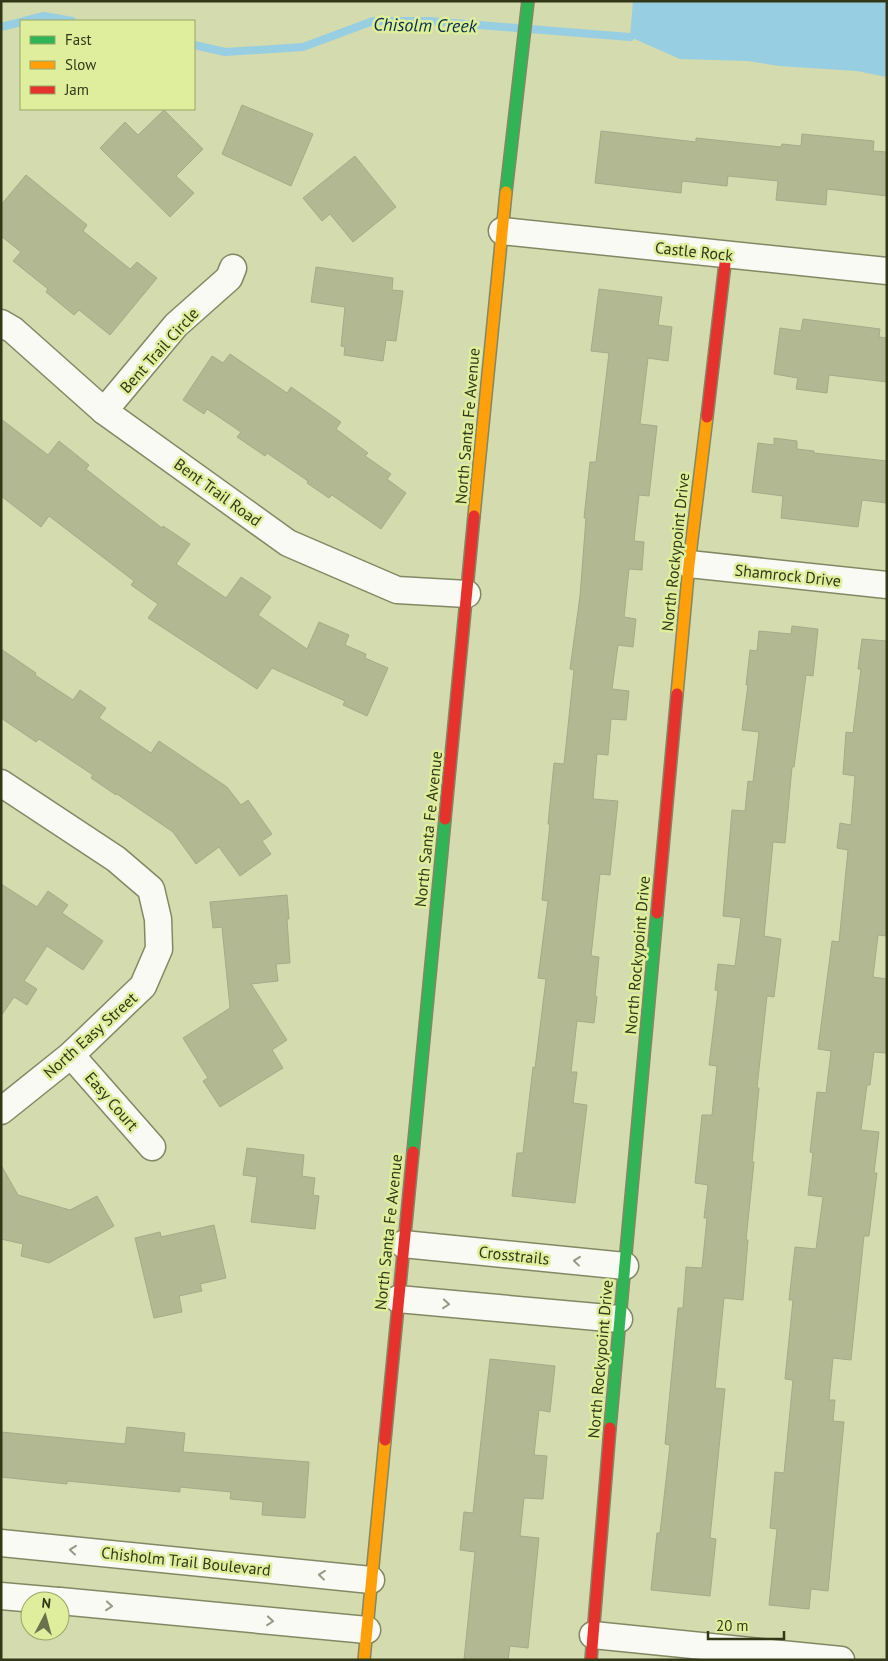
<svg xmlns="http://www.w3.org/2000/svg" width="888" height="1661" font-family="'PT Sans',sans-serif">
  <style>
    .water { fill: #98cee1 }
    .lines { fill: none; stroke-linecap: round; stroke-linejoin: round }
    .stream { stroke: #98cee1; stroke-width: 8 }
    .building { fill: #b1b892; stroke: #a5ab88 }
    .street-casing { stroke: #838864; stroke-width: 29 }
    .fast-casing { stroke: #838864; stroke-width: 14 }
    .slow-casing { stroke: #838864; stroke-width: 14 }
    .jam-casing { stroke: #838864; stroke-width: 14 }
    .street { stroke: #f8faf3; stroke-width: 26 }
    .fast { stroke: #30b455; stroke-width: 11 }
    .slow { stroke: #ff9f0a; stroke-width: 11 }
    .jam { stroke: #e5322d; stroke-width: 11 }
    .oneway { stroke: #959985 }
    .labels { text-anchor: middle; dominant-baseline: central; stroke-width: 5; stroke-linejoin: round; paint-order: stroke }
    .street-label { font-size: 16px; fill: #323817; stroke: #dfee9c }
    .water-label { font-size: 18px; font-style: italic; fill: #043047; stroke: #dfee9c }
  </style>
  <rect width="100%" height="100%" fill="#d3dbaf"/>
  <polygon class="water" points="633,1 887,1 887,77 857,71 779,66 748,61 680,59 630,37"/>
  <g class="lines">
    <g class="stream">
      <polyline points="24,21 44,16 72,21"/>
      <polyline points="1,27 21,22"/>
      <polyline points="194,45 225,52 303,47 373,21 429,21 630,37"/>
    </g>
  </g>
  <g class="building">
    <polygon points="242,105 313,134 291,186 222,154"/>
    <polygon points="164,110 203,149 176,176 194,193 170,217 100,148 125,122 138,135"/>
    <polygon points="601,131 696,142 696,138 781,147 782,144 801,146 802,134 874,141 873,151 887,152 887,196 827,189 826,205 776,200 778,181 728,176 727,186 682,181 681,193 595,183"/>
    <polygon points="355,156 396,207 353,242 330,214 322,221 303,198"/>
    <polygon points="26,175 87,225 83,231 130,269 137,262 157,278 110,335 79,310 74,315 46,292 48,289 13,261 21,252 1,236 1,205"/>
    <polygon points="316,267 393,278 392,290 403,291 396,341 386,340 383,361 344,355 345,347 341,346 345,307 311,302"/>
    <polygon points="599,289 662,297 658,325 672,327 668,361 648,358 640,424 657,426 649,496 639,495 634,541 644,542 642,570 629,569 624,617 636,619 633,647 618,645 612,689 629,691 626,720 611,719 608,755 597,754 593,799 618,801 610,875 600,874 591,956 599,957 595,996 597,997 594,1023 577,1021 571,1072 577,1072 573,1103 587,1105 575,1203 512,1196 517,1153 523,1153 533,1067 535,1068 546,979 538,978 548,901 542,900 550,824 548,824 554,763 564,764 574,670 570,669 580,596 586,518 584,518 590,462 596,462 609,353 591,351"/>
    <polygon points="803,319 880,329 879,337 887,338 887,382 829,375 827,393 796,389 798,378 774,374 780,328 801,331"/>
    <polygon points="230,354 287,393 291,387 341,422 336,429 368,453 365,456 391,474 387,479 406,493 381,529 332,495 329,498 307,483 308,481 267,453 265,456 237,437 241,432 207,409 204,414 183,400 212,356 223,363"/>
    <polygon points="1,419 48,455 59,441 89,465 86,469 119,495 162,528 163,526 190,544 176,564 226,598 241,577 271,597 258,615 307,649 319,622 349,635 345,645 366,654 365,658 388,668 367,716 343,705 345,701 272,668 257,689 148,618 158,604 131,585 134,581 49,516 41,527 1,496"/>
    <polygon points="774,438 797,441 797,449 814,451 814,453 887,461 887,503 862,500 858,527 781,518 783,496 752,492 758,443 774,445"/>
    <polygon points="792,626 818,629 813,676 806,675 794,767 792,767 785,843 773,842 764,936 781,939 774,997 767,996 757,1088 759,1088 752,1162 754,1162 746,1240 748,1240 743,1300 724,1298 715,1388 725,1389 710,1538 716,1539 710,1596 651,1590 657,1533 660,1533 670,1445 665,1444 678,1308 683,1308 686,1267 702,1268 707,1218 704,1218 708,1185 695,1183 702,1115 712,1115 717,1066 709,1065 718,991 715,990 718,964 735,966 741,918 723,916 732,810 745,811 748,781 753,782 759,732 742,730 748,685 746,685 750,650 757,651 759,631 791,634"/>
    <polygon points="862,639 887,641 887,936 878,935 873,977 887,979 887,1043 886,1053 874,1052 870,1085 867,1085 861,1130 879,1132 874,1173 877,1173 869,1236 864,1236 851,1360 833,1358 829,1400 835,1400 833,1421 844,1422 828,1591 811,1589 809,1609 769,1605 777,1529 770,1528 775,1472 784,1473 793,1380 785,1379 793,1300 789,1300 795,1247 816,1249 823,1197 808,1195 813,1153 810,1152 817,1092 826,1093 831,1051 818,1049 832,941 839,942 848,850 837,848 840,823 851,825 855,776 843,774 846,732 853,733 861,669 858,669"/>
    <polygon points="1,649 36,673 35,675 73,700 80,690 106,708 99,718 151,753 159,741 227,787 241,805 248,800 272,834 262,841 271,854 240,876 219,847 196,864 173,832 117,794 116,795 91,778 93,775 39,739 36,742 1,718"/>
    <polygon points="1,884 37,907 48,891 68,905 62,913 103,941 83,970 47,946 24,981 37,989 27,1005 14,997 1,1016"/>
    <polygon points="287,895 289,919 287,919 290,963 276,964 278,981 251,984 287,1040 272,1050 283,1068 220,1107 203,1081 208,1078 183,1038 230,1008 222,927 213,928 210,902"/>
    <polygon points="247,1148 304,1155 302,1176 315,1178 313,1195 319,1196 315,1229 251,1222 257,1177 243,1175"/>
    <polygon points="1,1165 18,1195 70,1210 97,1196 114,1226 49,1263 21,1256 23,1244 1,1239"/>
    <polygon points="214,1225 226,1278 200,1284 202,1291 179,1296 182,1312 154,1318 135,1238 160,1232 161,1237"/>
    <polygon points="490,1359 555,1366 550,1412 539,1410 534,1455 547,1456 543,1499 524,1498 520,1536 539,1538 528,1648 510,1646 508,1660 464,1660 475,1552 460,1550 464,1512 473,1513"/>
    <polygon points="127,1427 185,1433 183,1452 309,1462 305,1518 262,1515 263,1502 230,1499 231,1492 180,1487 180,1492 67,1481 67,1484 1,1477 1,1432 125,1444"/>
  </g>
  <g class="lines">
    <defs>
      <g id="street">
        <polyline points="502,231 887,271"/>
        <polyline points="1,323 13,330 104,411 288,543 397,590 467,594"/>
        <polyline points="104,411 176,325 229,278 233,268"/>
        <polyline points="689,564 887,585"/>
        <polyline points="1,783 116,859 151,889 158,919 159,949 143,986 71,1055 1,1111"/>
        <polyline points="71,1055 152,1147"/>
        <polyline points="403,1244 625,1266"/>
        <polyline points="398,1299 619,1319"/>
        <polyline points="1,1543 371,1580"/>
        <polyline points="1,1596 58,1601"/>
        <polyline points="60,1601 367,1630"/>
        <polyline points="593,1635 841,1660"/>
      </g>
      <g id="fast">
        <polyline points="506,192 528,1"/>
        <polyline points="413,1152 445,819"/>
        <polyline points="610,1428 657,913"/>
      </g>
      <g id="slow">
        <polyline points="474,516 506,192"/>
        <polyline points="677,694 689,564 707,417"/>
        <polyline points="364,1660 385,1440"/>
      </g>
      <g id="jam">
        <polyline points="707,417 726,255"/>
        <polyline points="445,819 474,516"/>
        <polyline points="657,913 677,694"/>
        <polyline points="385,1440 413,1152"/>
        <polyline points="591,1660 610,1428"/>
      </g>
    </defs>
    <use href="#street" class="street-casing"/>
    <use href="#fast" class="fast-casing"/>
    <use href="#slow" class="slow-casing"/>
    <use href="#jam" class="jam-casing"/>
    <use href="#street" class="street"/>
    <use href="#fast" class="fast"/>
    <use href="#slow" class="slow"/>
    <use href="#jam" class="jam"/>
  </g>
  <defs><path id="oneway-chevron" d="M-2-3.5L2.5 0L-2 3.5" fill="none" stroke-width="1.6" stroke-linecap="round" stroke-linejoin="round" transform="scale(1.25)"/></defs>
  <g class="oneway">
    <use href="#oneway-chevron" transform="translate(577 1261) rotate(-174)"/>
    <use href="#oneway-chevron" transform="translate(446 1304) rotate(5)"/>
    <use href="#oneway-chevron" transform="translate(73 1550) rotate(-174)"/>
    <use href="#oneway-chevron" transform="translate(322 1575) rotate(-174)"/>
    <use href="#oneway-chevron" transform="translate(109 1606) rotate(5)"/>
    <use href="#oneway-chevron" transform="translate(270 1621) rotate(5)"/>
  </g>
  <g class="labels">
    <g class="street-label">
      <text transform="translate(694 251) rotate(6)">Castle Rock</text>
      <text transform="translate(159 350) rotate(-48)">Bent Trail Circle</text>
      <text transform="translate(467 426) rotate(-85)">North Santa Fe Avenue</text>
      <text transform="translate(218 492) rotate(36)">Bent Trail Road</text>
      <text transform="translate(675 552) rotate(-84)">North Rockypoint Drive</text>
      <text transform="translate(788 575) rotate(6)">Shamrock Drive</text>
      <text transform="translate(428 829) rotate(-84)">North Santa Fe Avenue</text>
      <text transform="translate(637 955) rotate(-85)">North Rockypoint Drive</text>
      <text transform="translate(90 1035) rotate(-42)">North Easy Street</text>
      <text transform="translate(112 1101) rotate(49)">Easy Court</text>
      <text transform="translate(388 1232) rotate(-84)">North Santa Fe Avenue</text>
      <text transform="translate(514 1255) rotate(6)">Crosstrails</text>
      <text transform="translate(600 1359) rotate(-85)">North Rockypoint Drive</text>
      <text transform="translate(186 1561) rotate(6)">Chisholm Trail Boulevard</text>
    </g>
    <g class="water-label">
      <text transform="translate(425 25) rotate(1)">Chisolm Creek</text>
    </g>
  </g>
  <rect width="888" height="1661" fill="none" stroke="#323817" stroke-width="5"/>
  <rect x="20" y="20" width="175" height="90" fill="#dfee9c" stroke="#9aa567"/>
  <rect x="30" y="36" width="25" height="8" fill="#30b455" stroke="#9aa567"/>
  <text x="65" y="45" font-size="15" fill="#323817">Fast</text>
  <rect x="30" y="61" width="25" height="8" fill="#ff9f0a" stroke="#9aa567"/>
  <text x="65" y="70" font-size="15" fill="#323817">Slow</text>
  <rect x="30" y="86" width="25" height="8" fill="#e5322d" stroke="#9aa567"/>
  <text x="65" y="95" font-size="15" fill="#323817">Jam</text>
  <g transform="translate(45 1616) rotate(6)"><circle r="24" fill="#dfee9c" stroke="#9aa567"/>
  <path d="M0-4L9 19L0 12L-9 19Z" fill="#6a714c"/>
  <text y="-8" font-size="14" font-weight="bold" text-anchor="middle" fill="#323817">N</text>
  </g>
  <path d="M708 1631v8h76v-8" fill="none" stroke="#323817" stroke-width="2.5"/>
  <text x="716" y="1631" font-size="15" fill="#323817" stroke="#dfee9c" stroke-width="4" paint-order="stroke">20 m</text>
</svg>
